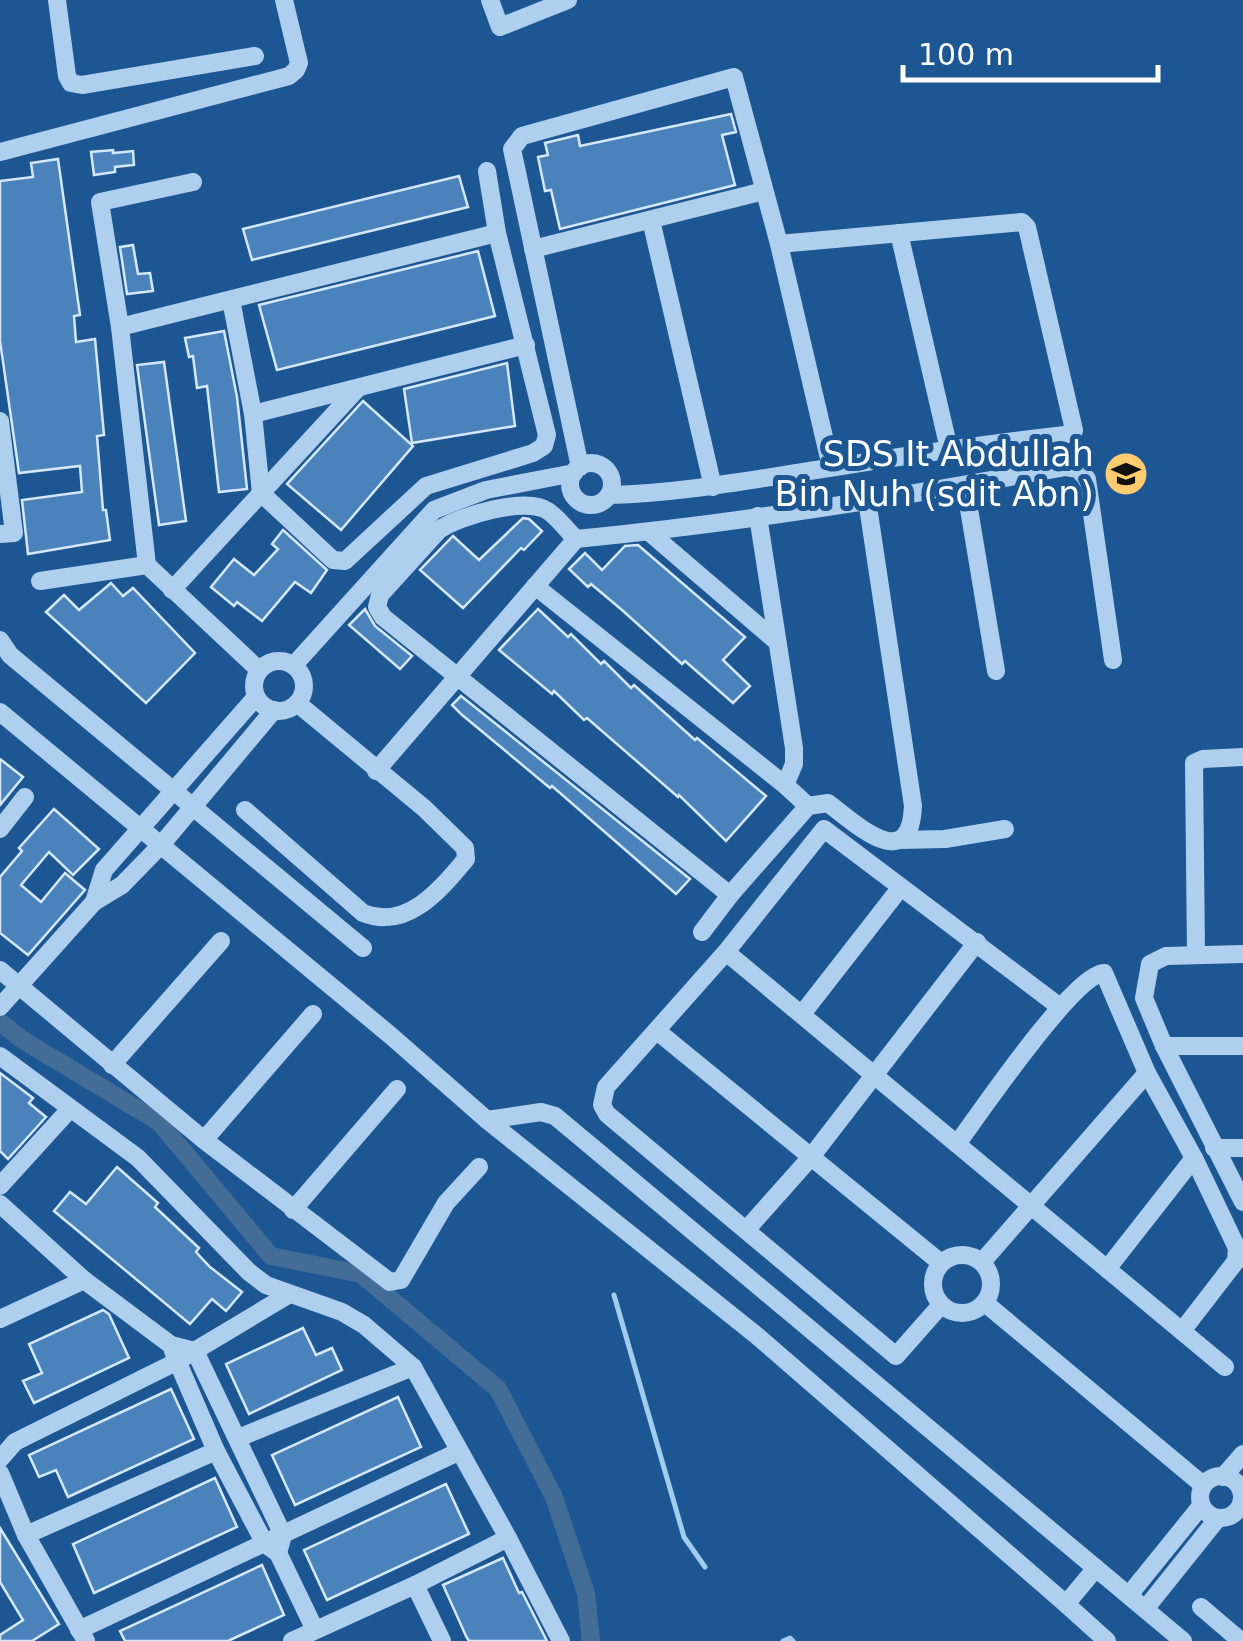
<svg xmlns="http://www.w3.org/2000/svg" width="1243" height="1641" font-family="'DejaVu Sans',sans-serif">
  <style>
    .lines { fill: none; stroke-linecap: round; stroke-linejoin: round }
    .stream { stroke: #a2cbf0; stroke-width: 5 }
    .canal { stroke: #436c97; stroke-width: 18 }
    .building { fill: #4a83bc; stroke: #d5e8fa; stroke-width: 2.5 }
    .minor { stroke: #afcfef; stroke-width: 18 }
    .labels { text-anchor: middle; dominant-baseline: central; stroke-width: 10; stroke-linejoin: round; paint-order: stroke }
    .poi-label { font-size: 35px; fill: #fff; stroke: #1d5793; text-anchor: end }
  </style>
  <rect width="100%" height="100%" fill="#1d5793"/>
  <g class="lines">
    <g class="stream">
      <polyline points="614,1295 684,1537 705,1567"/>
      <polyline points="783,1641 790,1638 793,1641"/>
    </g>
    <polyline class="canal" points="0,1022 21,1039 159,1122 271,1256 361,1274 498,1389 554,1497 586,1593 591,1641"/>
  </g>
  <g class="building">
    <polygon points="731,114 736,132 722,135 735,185 560,229 551,190 545,191 538,157 548,155 545,143 578,135 580,146"/>
    <polygon points="113,150 113,153 133,151 134,165 115,167 115,172 94,175 91,152"/>
    <polygon points="58,159 80,315 74,316 76,342 95,339 104,435 97,436 103,510 106,510 110,540 28,554 22,500 82,492 80,466 19,473 0,341 0,181 33,177 31,163"/>
    <polygon points="459,176 468,207 252,260 243,229"/>
    <polygon points="133,245 138,274 150,273 153,291 127,294 120,247"/>
    <polygon points="478,251 495,316 277,370 259,305"/>
    <polygon points="224,331 237,397 247,489 219,492 207,386 197,388 193,356 189,357 185,338"/>
    <polygon points="164,362 186,521 159,525 137,365"/>
    <polygon points="507,363 515,426 412,443 404,389"/>
    <polygon points="363,401 413,446 341,530 287,484"/>
    <polygon points="523,518 529,519 542,531 524,550 521,548 463,608 420,570 453,536 479,560"/>
    <polygon points="283,530 327,570 311,593 295,582 262,621 237,602 234,606 211,587 234,559 254,575 278,549 272,544"/>
    <polygon points="638,545 745,637 723,660 750,686 733,703 685,661 682,664 622,610 591,584 588,587 569,569 585,553 602,570 625,546"/>
    <polygon points="111,583 123,596 133,588 195,653 146,703 46,612 64,595 79,610"/>
    <polygon points="365,609 375,626 412,656 400,669 349,625"/>
    <polygon points="538,609 568,637 571,634 601,664 604,661 631,688 634,685 695,740 697,738 766,796 726,841 679,795 678,797 587,718 584,720 554,691 552,694 499,650"/>
    <polygon points="461,696 690,879 676,894 552,786 550,788 461,714 452,705"/>
    <polygon points="0,759 23,777 0,805"/>
    <polygon points="54,809 99,849 73,875 49,852 21,885 41,902 65,873 85,890 28,955 0,933 0,877 22,851 19,848"/>
    <polygon points="0,1073 33,1098 29,1103 46,1117 8,1159 0,1151"/>
    <polygon points="117,1167 158,1203 155,1207 199,1248 196,1252 210,1267 242,1292 226,1311 212,1299 190,1324 54,1211 70,1192 86,1204"/>
    <polygon points="103,1310 109,1314 129,1358 34,1403 23,1381 42,1373 29,1344"/>
    <polygon points="303,1328 316,1355 332,1348 342,1370 249,1414 226,1364"/>
    <polygon points="171,1389 194,1439 68,1497 56,1470 39,1477 29,1455"/>
    <polygon points="398,1397 421,1447 295,1505 272,1455"/>
    <polygon points="215,1478 237,1527 94,1593 73,1544"/>
    <polygon points="446,1484 469,1534 327,1600 304,1550"/>
    <polygon points="0,1528 59,1624 32,1641 0,1641 0,1635 23,1620 0,1582"/>
    <polygon points="503,1558 519,1593 522,1592 547,1641 469,1641 466,1636 443,1585"/>
    <polygon points="262,1565 284,1615 228,1641 125,1641 120,1631"/>
  </g>
  <g class="lines">
    <g class="minor">
      <polyline points="57,0 67,76 71,83 82,85 255,56"/>
      <polyline points="490,0 500,27 568,0"/>
      <polyline points="0,152 289,76 296,70 299,63 284,0"/>
      <polyline points="651,220 713,487"/>
      <polyline points="899,233 949,449"/>
      <polyline points="533,249 764,191"/>
      <polyline points="231,300 253,414 261,493 333,560 345,561 426,486 533,453 544,446 547,435 497,233 487,171"/>
      <polyline points="120,327 100,202 193,182"/>
      <polyline points="253,414 526,345"/>
      <polyline points="0,421 14,533 0,534"/>
      <circle cx="591" cy="484" r="21"/>
      <polyline points="580,467 512,149 522,136 734,77 779,244 831,467"/>
      <polyline points="965,485 996,671"/>
      <path d="M609 495C684 493 756 479 829 468 908 455 986 444 1065 435L1074 430 1027 227 1022 222 779 244"/>
      <polyline points="758,516 794,748 794,764 785,785"/>
      <polyline points="649,532 776,641"/>
      <path d="M576 539C567 530 558 518 548 511 526 496 459 516 439 530L380 595 377 607 383 617 730 895"/>
      <polyline points="147,565 120,327 497,233"/>
      <polyline points="40,581 147,565 259,670"/>
      <polyline points="535,586 785,785 808,806"/>
      <polyline points="172,590 358,388"/>
      <polyline points="0,640 10,655 363,948"/>
      <circle cx="279" cy="686" r="25"/>
      <polyline points="294,665 434,510 486,490 574,473"/>
      <polyline points="0,712 390,1035 487,1120 756,1335 1066,1604"/>
      <path d="M376 771 576 539C741 523 904 496 1066 467L1078 469 1087 479 1113 660"/>
      <path d="M245 810 363 913C407 931 441 889 466 859L465 848 424 808 297 703"/>
      <polyline points="0,829 25,797"/>
      <polyline points="899,840 945,839 1005,829"/>
      <polyline points="94,902 104,870 256,697"/>
      <path d="M702 932 730 895 808 806 828 803C856 824 910 876 913 806L867 500"/>
      <polyline points="726,952 1225,1367"/>
      <polyline points="1243,954 1166,956 1150,964 1144,998 1164,1046 1243,1202"/>
      <polyline points="1196,955 1194,763 1203,759 1243,757"/>
      <polyline points="0,970 204,1140 390,1282 401,1280 446,1203 479,1167"/>
      <polyline points="0,1007 94,902 122,885 161,845 274,710"/>
      <polyline points="802,1014 901,887"/>
      <polyline points="657,1031 941,1263"/>
      <polyline points="1164,1046 1243,1046"/>
      <polyline points="0,1056 138,1158 249,1272 266,1285 342,1312 364,1325 413,1367 508,1538 561,1641"/>
      <polyline points="112,1065 221,941"/>
      <polyline points="487,1120 541,1112 555,1116 1183,1641"/>
      <polyline points="204,1140 313,1014"/>
      <path d="M957 1144C980 1113 1073 975 1104 973L1147 1073 1194 1158 1237 1248 1236 1261 1182 1331"/>
      <polyline points="1214,1148 1243,1148"/>
      <polyline points="0,1186 70,1109"/>
      <polyline points="0,1204 84,1280 171,1345 195,1351 283,1535 278,1553"/>
      <polyline points="293,1210 397,1089"/>
      <polyline points="747,1229 811,1157 977,942"/>
      <circle cx="962" cy="1284" r="29"/>
      <polyline points="982,1262 1147,1073"/>
      <polyline points="1107,1269 1194,1158"/>
      <polyline points="985,1303 1203,1485"/>
      <polyline points="941,1305 896,1356 607,1114 602,1105 606,1087 726,952 824,829 1060,1007"/>
      <polyline points="0,1319 84,1280"/>
      <polyline points="173,1351 216,1451 265,1544 278,1553 315,1630"/>
      <polyline points="238,1438 413,1367"/>
      <polyline points="0,1459 15,1442 176,1362 288,1295"/>
      <polyline points="0,1473 26,1535 86,1641"/>
      <circle cx="1221" cy="1497" r="21"/>
      <polyline points="1223,1477 1243,1454"/>
      <polyline points="26,1535 216,1451"/>
      <polyline points="1096,1568 1066,1604 1107,1641"/>
      <polyline points="415,1585 442,1641"/>
      <polyline points="1129,1595 1201,1506"/>
      <polyline points="1201,1607 1241,1641"/>
      <polyline points="1146,1608 1218,1518"/>
      <polyline points="79,1630 458,1452"/>
      <polyline points="292,1641 415,1585 508,1538"/>
    </g>
  </g>
  <defs>
    <symbol id="school-disc" viewBox="-11 -11 22 22"><circle r="9.5" fill="#fecc6e" stroke="#1d5793"/><path d="M0-5L7-2L0 1L-7-2ZM-4 1L0 2.5L4 1V4Q0 6-4 4Z" fill="#111"/></symbol>
  </defs>
  <g fill-rule="evenodd">
    <use href="#school-disc" x="1101" y="449" width="50" height="50"/>
  </g>
  <g class="labels">
    <g class="poi-label">
      <text x="1094" y="454">SDS It Abdullah<tspan x="1094" dy="40">Bin Nuh (sdit Abn)</tspan></text>
    </g>
  </g>
  <path d="M903 65v15h255v-15" fill="none" stroke="#ffffff" stroke-width="5"/>
  <text x="918" y="65" font-size="30" fill="#ffffff" stroke="#1d5793" stroke-width="8" paint-order="stroke">100 m</text>
</svg>
